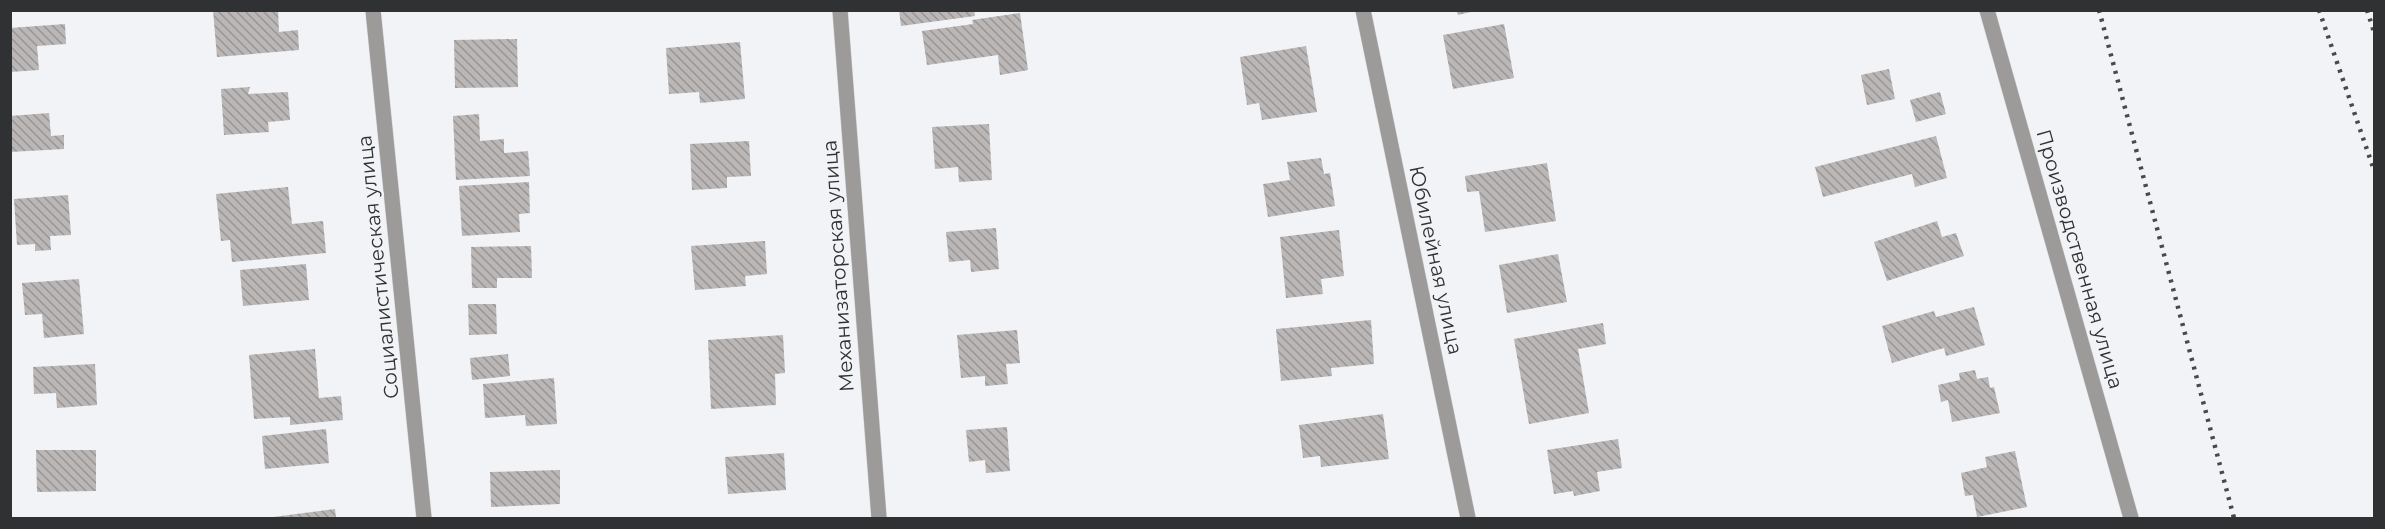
<svg xmlns="http://www.w3.org/2000/svg" width="2385" height="529" font-family="Montserrat,sans-serif">
  <style>
    .building { fill: url(#building-back-hatch) }
    .lines { fill: none; stroke-linecap: round; stroke-linejoin: round }
    .street-casing { stroke: #cfd0d3; stroke-width: 16 }
    .street { stroke: #9c9b9a; stroke-width: 15 }
    .rail { stroke: #48494a; stroke-width: 4.5; stroke-dasharray: 3 6; stroke-linecap: butt }
    .labels { text-anchor: middle; dominant-baseline: central; stroke-width: 5; stroke-linejoin: round; paint-order: stroke }
    .street-label { font-size: 20px; fill: #303132; stroke: #f2f3f6 }
  </style>
  <defs>
    <pattern id="building-back-hatch" width="6" height="6" patternUnits="userSpaceOnUse" patternTransform="scale(1.5)"><rect width="6" height="6" fill="#bab7b6"/><path d="M-1 5l2 2M0 0l6 6M5-1l2 2" fill="none" stroke="#989595"/></pattern>
  </defs>
  <rect width="100%" height="100%" fill="#f2f3f6"/>
  <g class="building">
    <polygon points="213,10 278,10 279,32 298,30 299,50 217,57"/>
    <polygon points="899,10 974,10 975,16 901,26"/>
    <polygon points="1456,10 1475,10 1475,11 1458,15"/>
    <polygon points="1020,13 1028,70 1000,75 998,55 927,65 922,31 973,24 972,20"/>
    <polygon points="65,24 66,44 37,46 39,70 10,72 10,28"/>
    <polygon points="1504,24 1514,78 1453,89 1443,35"/>
    <polygon points="517,39 518,87 455,88 454,40"/>
    <polygon points="740,42 745,99 700,103 699,92 669,94 666,48"/>
    <polygon points="1306,46 1317,112 1262,120 1259,103 1247,105 1240,57"/>
    <polygon points="1889,69 1895,99 1867,105 1861,75"/>
    <polygon points="250,87 248,94 288,92 290,120 268,122 269,132 224,135 221,89"/>
    <polygon points="1940,92 1946,114 1916,122 1910,100"/>
    <polygon points="49,113 51,136 64,135 64,149 10,152 10,116"/>
    <polygon points="479,114 480,141 504,139 504,153 528,151 530,176 456,180 453,116"/>
    <polygon points="989,124 992,180 959,182 958,167 935,169 932,127"/>
    <polygon points="1936,136 1947,178 1915,187 1912,174 1823,197 1815,167"/>
    <polygon points="749,141 751,176 727,177 727,188 692,190 690,144"/>
    <polygon points="1321,158 1324,174 1330,173 1335,206 1268,217 1263,184 1290,180 1287,162"/>
    <polygon points="1547,163 1556,221 1485,232 1479,191 1467,192 1465,176"/>
    <polygon points="529,182 530,213 519,214 520,232 462,236 459,186"/>
    <polygon points="288,187 292,224 323,221 326,253 232,262 230,240 221,241 216,194"/>
    <polygon points="68,195 71,235 50,236 51,250 35,251 35,244 17,245 14,199"/>
    <polygon points="1937,221 1942,237 1956,233 1964,256 1887,281 1874,242"/>
    <polygon points="996,228 999,269 971,272 970,260 949,262 946,232"/>
    <polygon points="1339,230 1344,276 1321,279 1323,294 1286,298 1280,237"/>
    <polygon points="765,241 767,274 745,276 746,286 695,290 691,246"/>
    <polygon points="531,246 532,278 497,278 497,288 472,288 471,247"/>
    <polygon points="1558,254 1567,302 1507,313 1499,265"/>
    <polygon points="306,264 309,300 243,306 240,270"/>
    <polygon points="79,279 84,334 44,338 42,314 25,315 22,283"/>
    <polygon points="468,304 496,304 497,334 469,335"/>
    <polygon points="1974,307 1985,345 1946,356 1944,348 1892,363 1882,326 1934,311 1936,317"/>
    <polygon points="1371,320 1374,364 1331,368 1332,376 1281,381 1276,329"/>
    <polygon points="1603,323 1606,344 1578,349 1589,413 1529,424 1514,339"/>
    <polygon points="1017,330 1020,363 1006,364 1008,384 985,386 985,376 961,378 957,335"/>
    <polygon points="783,335 785,373 775,374 776,405 711,409 708,340"/>
    <polygon points="315,349 319,398 341,396 343,420 290,425 290,417 254,419 249,355"/>
    <polygon points="508,354 510,376 472,380 470,358"/>
    <polygon points="95,364 97,405 57,408 56,393 34,394 33,367"/>
    <polygon points="1975,370 1977,379 1988,377 1990,388 1994,387 2000,413 1952,422 1948,400 1941,402 1938,385 1960,380 1959,373"/>
    <polygon points="554,378 557,424 526,426 525,415 485,418 483,384"/>
    <polygon points="1383,414 1389,459 1321,467 1320,456 1303,458 1299,425"/>
    <polygon points="1007,427 1010,471 986,473 985,460 969,462 966,430"/>
    <polygon points="326,429 329,463 265,469 262,436"/>
    <polygon points="1618,439 1622,468 1597,472 1600,491 1574,496 1573,491 1554,494 1547,450"/>
    <polygon points="36,450 96,450 96,491 37,492"/>
    <polygon points="2015,451 2027,507 1977,517 1973,495 1965,496 1961,473 1987,467 1985,457"/>
    <polygon points="784,453 786,490 728,494 725,457"/>
    <polygon points="560,470 560,504 491,507 490,472"/>
    <polygon points="335,509 336,518 273,518 273,517"/>
  </g>
  <g class="lines">
    <defs>
      <g id="street">
        <polyline points="373,10 424,518"/>
        <polyline points="840,10 879,518"/>
        <polyline points="1363,10 1468,518"/>
        <polyline points="1987,10 2131,518"/>
      </g>
    </defs>
    <use href="#street" class="street-casing"/>
    <use href="#street" class="street"/>
    <g class="rail">
      <polyline points="2099,10 2234,518"/>
      <polyline points="2319,10 2374,170"/>
      <polyline points="2367,10 2374,32"/>
    </g>
  </g>
  <g class="labels">
    <g class="street-label">
      <text transform="translate(2080 259) rotate(74)">Производственная улица</text>
      <text transform="translate(1436 260) rotate(78)">Юбилейная улица</text>
      <text transform="translate(838 266) rotate(-94)">Механизаторская улица</text>
      <text transform="translate(378 267) rotate(-96)">Социалистическая улица</text>
    </g>
  </g>
  <rect width="2385" height="529" fill="none" stroke="#303132" stroke-width="24"/>
</svg>
